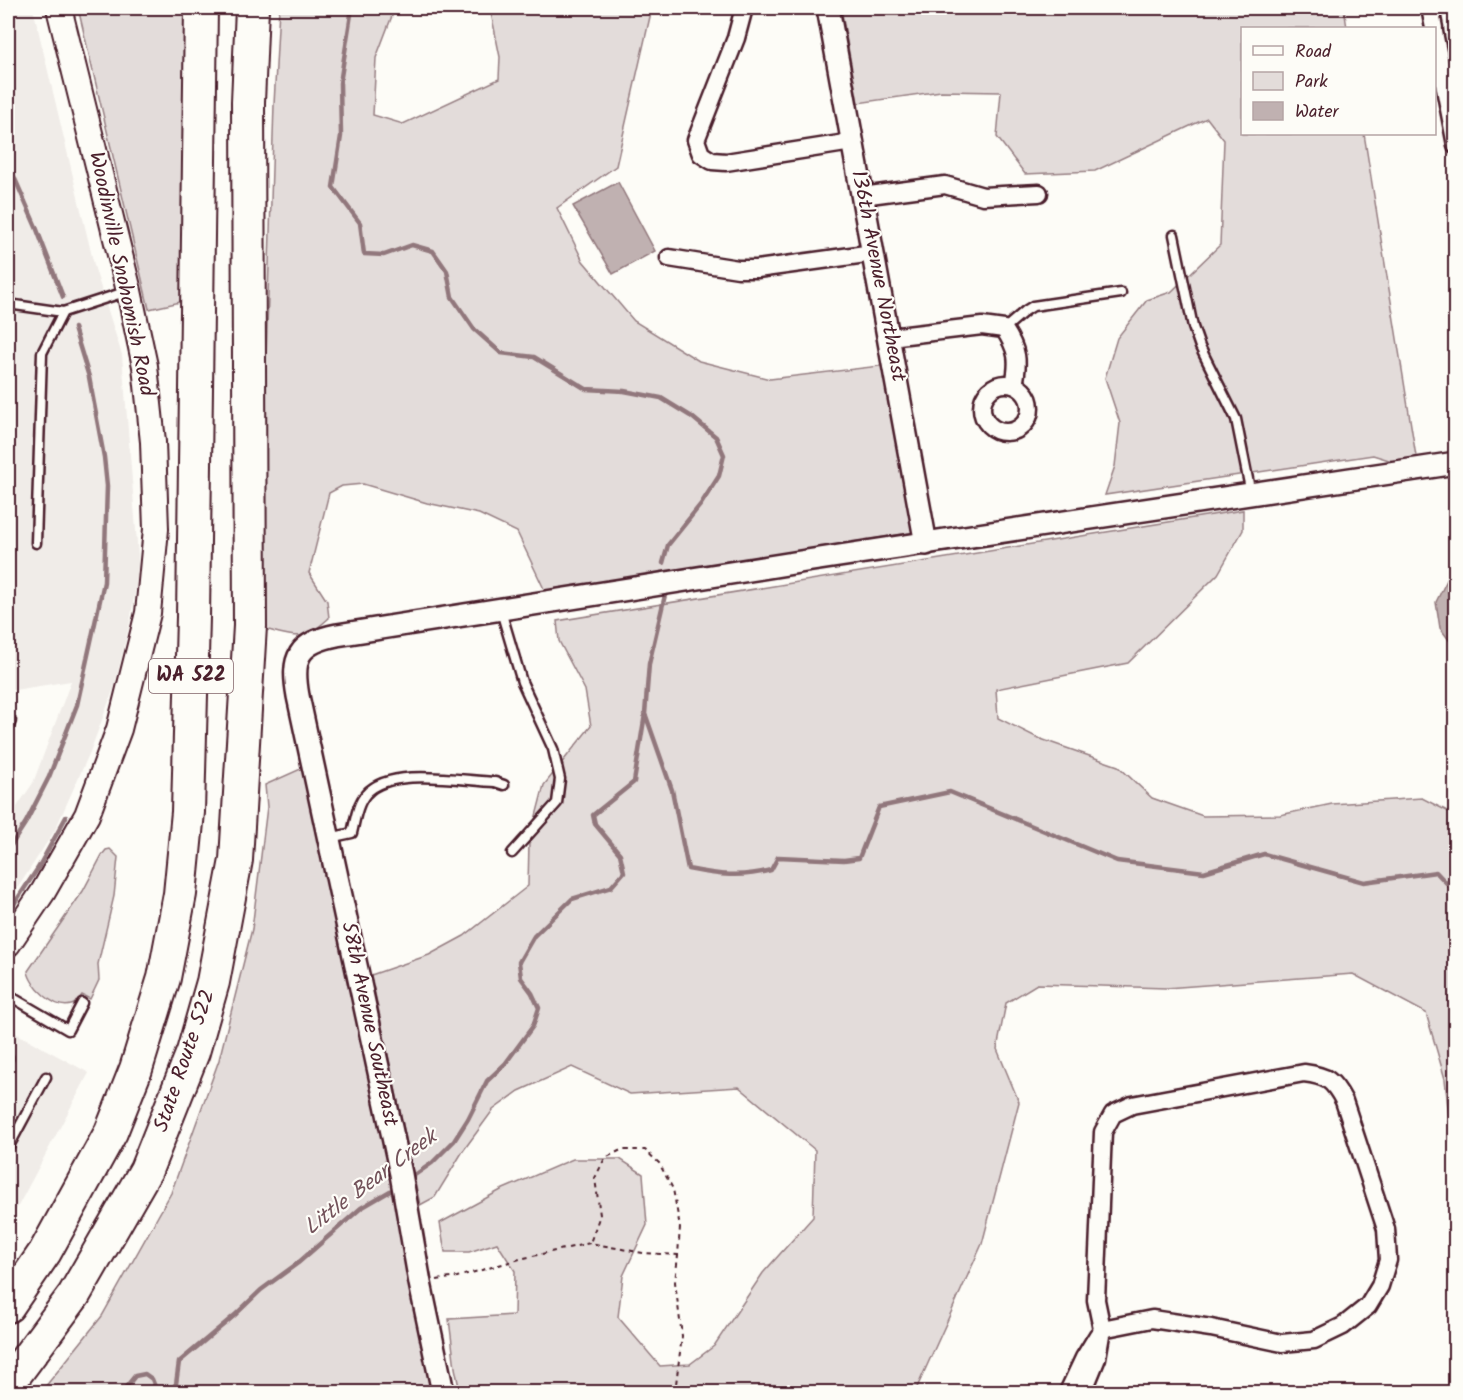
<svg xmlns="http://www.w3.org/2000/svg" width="1463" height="1400" font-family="Kalam,sans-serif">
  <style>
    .built { fill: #f0ece8 }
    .green { fill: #e3dcda; stroke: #967e82; stroke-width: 1.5 }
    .water { fill: #c0b1b1; stroke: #91777b; stroke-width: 1.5 }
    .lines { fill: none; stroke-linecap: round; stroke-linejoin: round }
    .stream { stroke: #91777b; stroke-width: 4.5 }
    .service-casing { stroke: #4a1f2b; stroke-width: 13 }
    .minor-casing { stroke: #4a1f2b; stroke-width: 21 }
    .tertiary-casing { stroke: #4a1f2b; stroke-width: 26 }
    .secondary-casing { stroke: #4a1f2b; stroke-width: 28 }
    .motorway-casing { stroke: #4a1f2b; stroke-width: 36 }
    .path { stroke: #4a1f2b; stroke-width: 2; stroke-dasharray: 4.5 4.5; stroke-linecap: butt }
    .service { stroke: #fdfcf7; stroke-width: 8 }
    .minor { stroke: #fdfcf7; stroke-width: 16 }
    .tertiary { stroke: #fdfcf7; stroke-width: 21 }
    .secondary { stroke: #fdfcf7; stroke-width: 24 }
    .motorway { stroke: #fdfcf7; stroke-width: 32 }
    .labels { text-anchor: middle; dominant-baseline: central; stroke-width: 4.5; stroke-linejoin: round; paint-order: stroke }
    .shield { fill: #fdfcf7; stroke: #806168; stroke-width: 1.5 }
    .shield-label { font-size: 20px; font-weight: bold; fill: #4a1f2b }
    .street-label { font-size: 21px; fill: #4a1f2b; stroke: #fdfcf7 }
    .water-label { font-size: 22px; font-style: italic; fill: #73525a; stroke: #fdfcf7 }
  </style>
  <rect width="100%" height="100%" fill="#fdfcf7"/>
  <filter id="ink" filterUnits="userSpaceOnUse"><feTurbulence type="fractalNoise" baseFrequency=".0167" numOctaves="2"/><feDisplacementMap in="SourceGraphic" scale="12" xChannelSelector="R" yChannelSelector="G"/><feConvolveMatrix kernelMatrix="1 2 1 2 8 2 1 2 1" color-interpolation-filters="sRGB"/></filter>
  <g filter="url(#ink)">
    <g class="built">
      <polygon points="8,8 33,8 95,269 122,355 139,568 130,622 114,688 90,752 55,830 8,903 8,820 33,783 71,681 8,691"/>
      <polygon points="8,1029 89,1073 8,1225"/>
    </g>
    <g class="green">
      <polygon points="78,8 181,8 185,14 185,301 149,309"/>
      <path d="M279 8H395L376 58 373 115 403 124 499 79 500 57 490 8H652L616 166 557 208 583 261 634 321 699 361 770 379 888 365 916 532 545 591 517 532 479 514 427 503 363 484 342 486 329 493 309 573 327 601 329 618C304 641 300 638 268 630L258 614 274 105Z"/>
      <polygon points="841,8 1344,8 1347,28 1242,28 1242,134 1364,134 1418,469 1373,455 1105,495 1115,466 1120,423 1105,378 1117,338 1147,300 1171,292 1220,245 1224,140 1207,118 1095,171 1025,174 997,137 1001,92 941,91 858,103"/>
      <polygon points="1243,510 1243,530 1218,574 1128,663 996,689 998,718 1038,738 1118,766 1152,798 1203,816 1280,815 1332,804 1422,798 1455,815 1455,1176 1445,1079 1426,1013 1353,974 1166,988 1037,984 1006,1003 997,1049 1019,1102 982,1244 915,1392 460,1392 455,1368 449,1319 514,1315 515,1271 497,1243 469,1252 445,1252 440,1223 501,1190 573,1159 620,1159 643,1174 647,1225 623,1276 618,1317 660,1366 690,1364 714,1346 763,1273 813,1217 815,1150 739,1087 630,1094 572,1067 519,1091 493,1110 463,1151 435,1197 420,1205 371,975 429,955 464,936 528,886 529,843 544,785 591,726 585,690 559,641 557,621"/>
      <polygon points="305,767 438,1392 41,1392 102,1316 171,1193 219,1060 252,929 267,807 265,785"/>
      <path d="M110 849 118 857 114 896 98 964 99 980 90 999 82 995C79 999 77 1004 71 1005 55 1010 30 986 28 971L83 891 102 855 106 850Z"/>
    </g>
    <g class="water">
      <polygon points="618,182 655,251 613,274 573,206"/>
      <polygon points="1455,575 1456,575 1455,648 1440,628 1436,602 1449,576"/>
    </g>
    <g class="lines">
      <g class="stream">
        <polyline points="352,8 340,83 341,136 333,187 360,223 364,254 384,255 412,245 433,251 447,271 452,297 474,329 501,353 534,357 586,389 624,391 661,398 692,417 716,437 724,455 719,476 701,504 668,545 663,563"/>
        <polyline points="8,163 36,227 63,297"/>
        <path d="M646 716 672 790 688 869C718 875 741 878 771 870L778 857 844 860 859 858 879 807 950 792 1117 861 1204 872 1264 854 1364 882 1436 872 1456 893"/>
        <polyline points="8,850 26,822 49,777 77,705 104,582 107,486 104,457 89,377 74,328"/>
        <polyline points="8,913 38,868 66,817"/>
        <polyline points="409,1179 432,1163 454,1141 468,1119 487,1081 505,1064 533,1026 539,1008 532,993 521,978 519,962 534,936 572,899 611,887 624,872 620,854 595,824 593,815 634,782 645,714 649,664 665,595"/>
        <polyline points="122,1392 135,1376 145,1374 152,1379 157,1392 170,1391 176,1384 179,1362 235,1315 261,1290 298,1263 361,1208 397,1187"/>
      </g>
      <defs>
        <g id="service">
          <polyline points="1174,235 1193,327 1200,347 1236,419 1251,494"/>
          <polyline points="8,304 63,312"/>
          <polyline points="1004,329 1025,311 1033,306 1121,293"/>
          <polyline points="36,543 42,353 63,312 128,291"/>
          <polyline points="501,611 522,682 553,749 560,779 557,803 512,853"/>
          <polyline points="196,673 241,672"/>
          <polyline points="8,720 11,721 8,728"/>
          <path d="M329 838 352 833C355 821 357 804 366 794 390 766 462 781 495 782L504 785"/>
          <polyline points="8,995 68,1030 82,1003"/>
          <polyline points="8,1059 8,1057"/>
          <polyline points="8,1148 46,1077"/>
        </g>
        <g id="minor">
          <polyline points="744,8 736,38 696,140 701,154 712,161 726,162 852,142"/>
          <polyline points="1430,8 1434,28"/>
          <polyline points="1434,32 1456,145"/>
          <polyline points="862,196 945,185 983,196 1039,193"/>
          <polyline points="669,258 738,269 757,269 873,253"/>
          <path d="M890 337 982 326 1004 329C1018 350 1019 361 1014 385"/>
          <circle cx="1006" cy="408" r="24"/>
          <polyline points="1068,1392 1084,1358 1098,1335"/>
          <path d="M1083 1392 1097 1358 1102 1329 1096 1300 1103 1132 1113 1114 1132 1105 1304 1073C1327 1076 1333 1080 1344 1101L1386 1229 1388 1260 1380 1286 1368 1306 1343 1326 1314 1340 1282 1343 1211 1328 1152 1319 1102 1329"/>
        </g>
        <g id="tertiary">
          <polyline points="828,8 926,544"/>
          <path d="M443 1392 420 1283 401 1174 298 696C291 657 298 643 337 635L806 561 1456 463"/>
        </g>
        <polyline id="secondary" points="8,944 43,892 87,815 119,729 148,613 156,529 153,442 145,366 129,291 59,8"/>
        <g id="motorway">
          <polyline points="8,1306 45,1252 111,1132 136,1069 164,978 180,894 188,812 193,617 201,8"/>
          <polyline points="8,1384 74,1295 146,1170 193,1052 213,982 236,860 250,626 248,102 252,8"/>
        </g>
      </defs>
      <use href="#service" class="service-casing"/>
      <use href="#minor" class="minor-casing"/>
      <use href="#tertiary" class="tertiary-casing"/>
      <use href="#secondary" class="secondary-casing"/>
      <use href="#motorway" class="motorway-casing"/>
      <g class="path">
        <polyline points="437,1280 457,1277 520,1259 590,1243 643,1253 678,1255 680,1227 673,1189 659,1163 645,1150 621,1150 605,1158 595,1178 600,1215 590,1243"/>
        <polyline points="675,1392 682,1336 675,1282 678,1255"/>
      </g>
      <use href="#service" class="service"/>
      <use href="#minor" class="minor"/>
      <use href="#tertiary" class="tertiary"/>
      <use href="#secondary" class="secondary"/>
      <use href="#motorway" class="motorway"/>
    </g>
  </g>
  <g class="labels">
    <rect class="shield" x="149" y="659" width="84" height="34" rx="4.5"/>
    <g class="shield-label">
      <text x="191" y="676">WA 522</text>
    </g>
    <g class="street-label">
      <text transform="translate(121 274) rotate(78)">Woodinville Snohomish Road</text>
      <text transform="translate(878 276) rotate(79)">136th Avenue Northeast</text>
      <text transform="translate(369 1024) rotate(78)">58th Avenue Southeast</text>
      <text transform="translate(185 1061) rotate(-71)">State Route 522</text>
    </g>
    <g class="water-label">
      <text transform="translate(371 1183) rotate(-37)">Little Bear Creek</text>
    </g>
  </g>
  <rect width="1463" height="1400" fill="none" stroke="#fdfcf7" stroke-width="30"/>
  <rect x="15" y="15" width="1433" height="1370" fill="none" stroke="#4a1f2b" stroke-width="2" filter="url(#ink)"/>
  <rect x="1241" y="27" width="195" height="108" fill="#fdfcf7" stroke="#b5a4a5" stroke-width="1.5"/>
  <rect x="1253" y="46" width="30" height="9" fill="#fdfcf7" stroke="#b5a4a5" stroke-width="1.5"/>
  <text x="1295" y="57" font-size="18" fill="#4a1f2b">Road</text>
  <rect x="1253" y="72" width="30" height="18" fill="#e3dcda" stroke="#b5a4a5" stroke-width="1.5"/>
  <text x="1295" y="87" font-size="18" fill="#4a1f2b">Park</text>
  <rect x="1253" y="102" width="30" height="18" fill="#c0b1b1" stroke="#b5a4a5" stroke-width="1.5"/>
  <text x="1295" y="117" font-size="18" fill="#4a1f2b">Water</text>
</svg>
